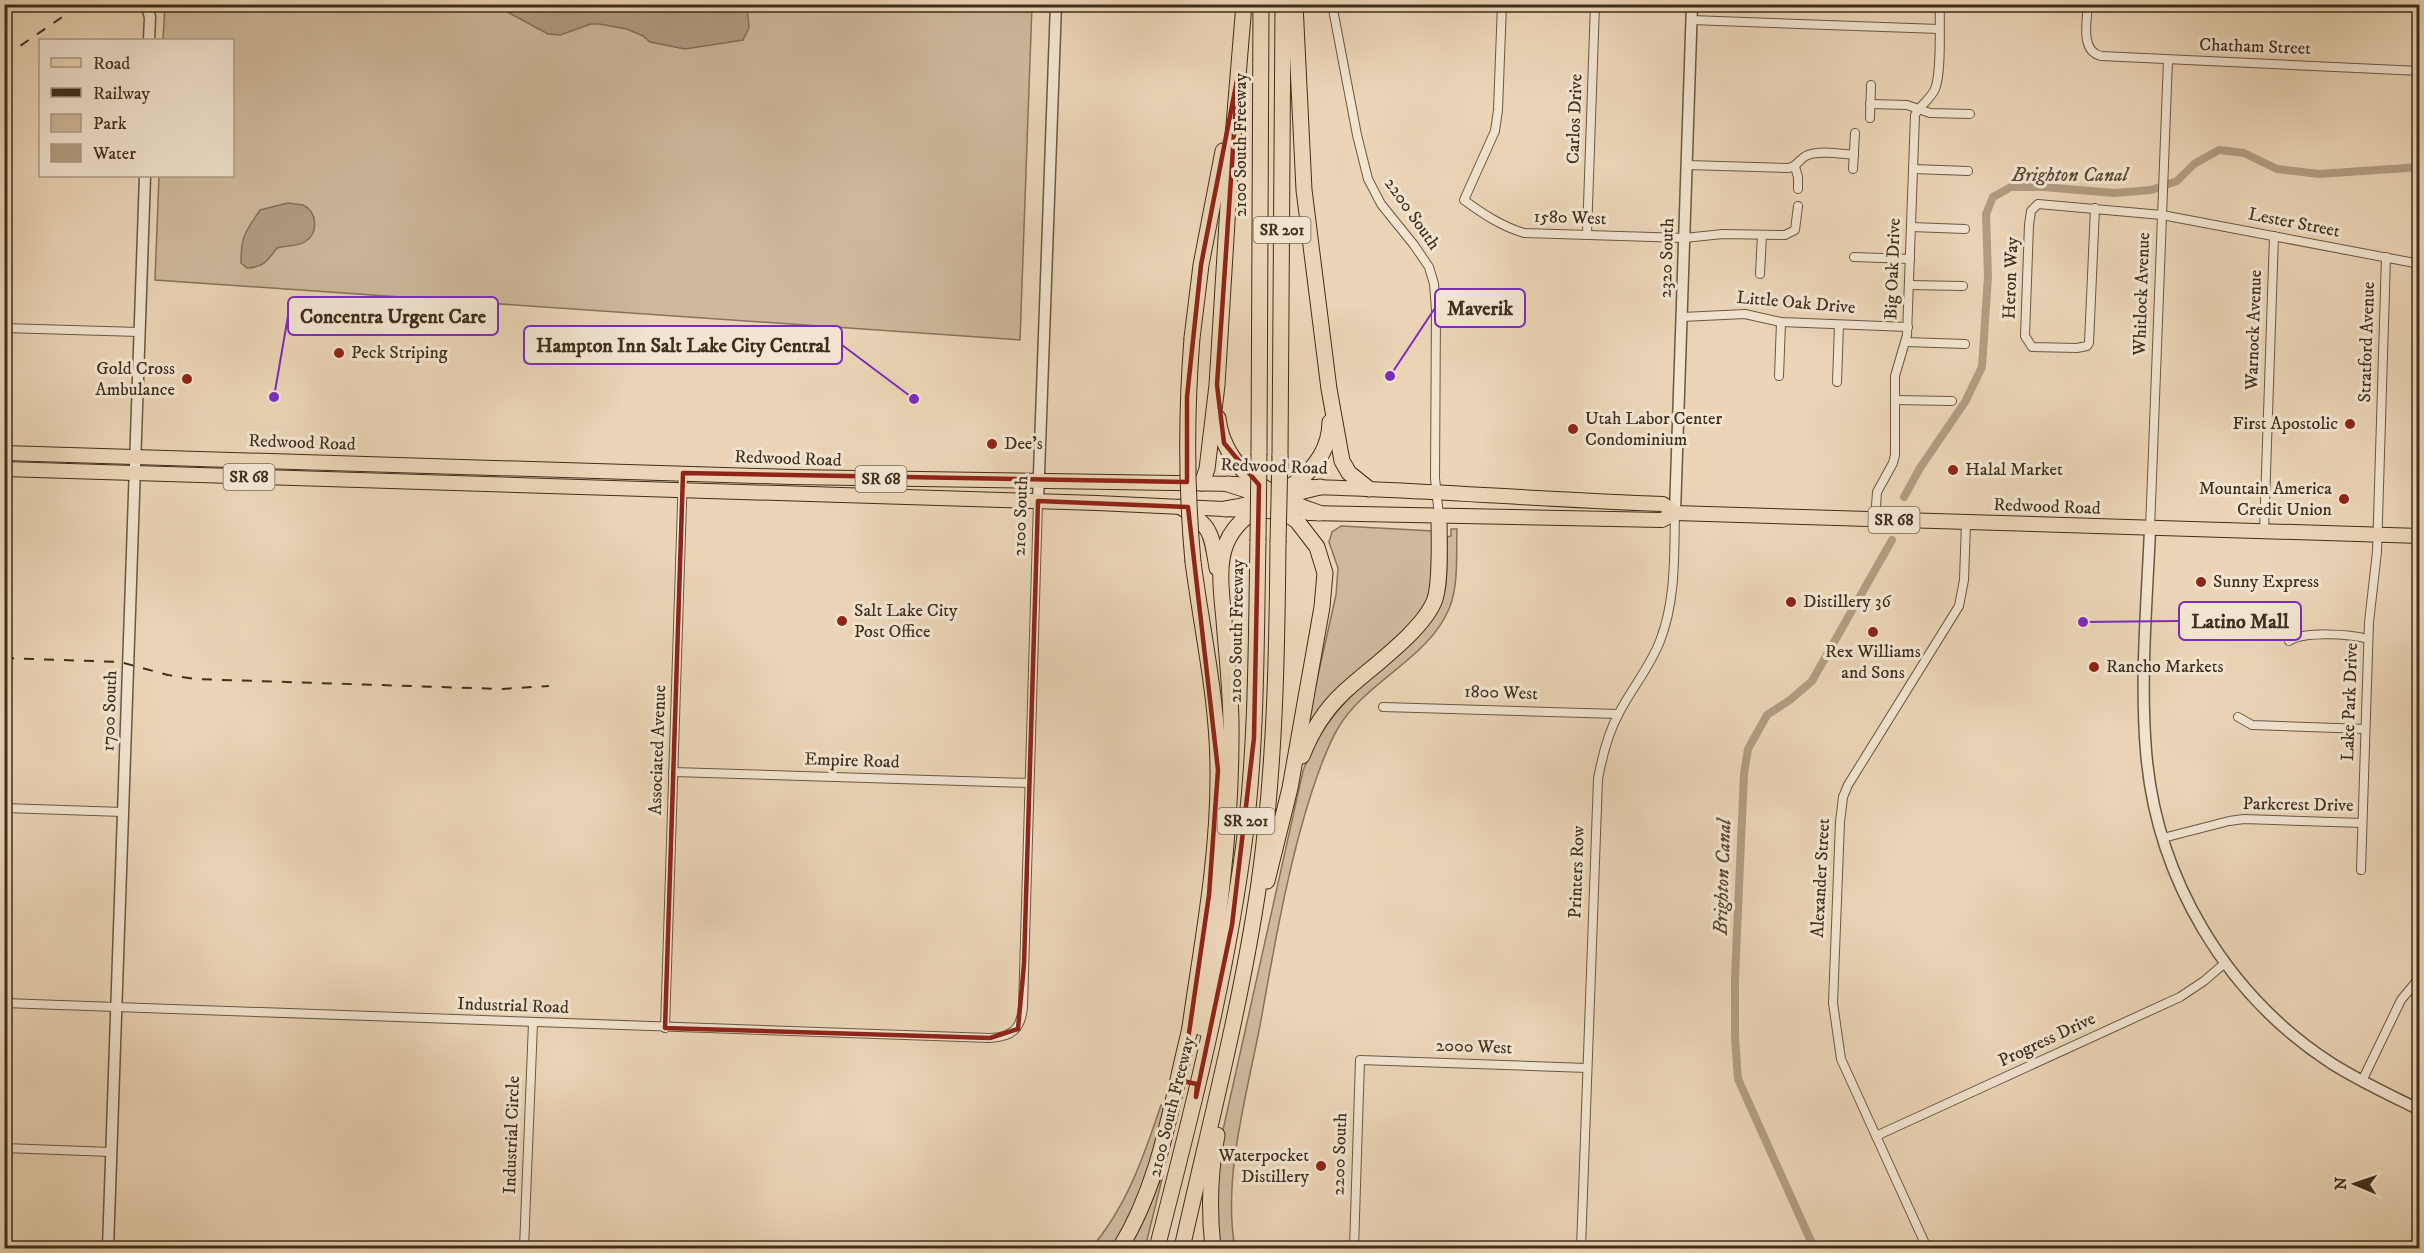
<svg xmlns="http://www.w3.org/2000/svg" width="2424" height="1253" font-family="'IM FELL DW Pica',serif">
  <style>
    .green { fill: #ceb99b; stroke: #86745a; stroke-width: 1.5 }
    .water { fill: #b19d81; stroke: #837158; stroke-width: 1.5 }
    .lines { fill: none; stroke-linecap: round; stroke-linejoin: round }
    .canal { stroke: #b19d81; stroke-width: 8 }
    .minor-casing { stroke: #6a5841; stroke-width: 10 }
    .tertiary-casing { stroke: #6a5841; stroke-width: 13 }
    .primary-casing { stroke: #3f2f1a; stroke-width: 16 }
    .motorway-casing { stroke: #3f2f1a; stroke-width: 17 }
    .minor { stroke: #f2e4d0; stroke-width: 8 }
    .tertiary { stroke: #f2e4d0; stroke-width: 10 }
    .primary { stroke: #ebd5b6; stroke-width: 14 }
    .motorway { stroke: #ebd5b6; stroke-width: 15 }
    .rail { stroke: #3f2f1a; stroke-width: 2; stroke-dasharray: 10 10; stroke-linecap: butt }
    .motorway-bridge-casing { stroke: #3f2f1a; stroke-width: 17; stroke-linecap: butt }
    .motorway-bridge { stroke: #ebd5b6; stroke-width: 15 }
    .marked { fill: none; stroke: #8f2418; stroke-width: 4.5; stroke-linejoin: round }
    .poi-dot { fill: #8f2418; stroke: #f2e4d0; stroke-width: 2 }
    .labels { text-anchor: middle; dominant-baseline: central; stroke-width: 6; stroke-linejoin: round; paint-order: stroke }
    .shield { fill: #f2e4d0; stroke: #756551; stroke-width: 1.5 }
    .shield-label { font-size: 16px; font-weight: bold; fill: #3f2f1a }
    .street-label { font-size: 18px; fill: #3f2f1a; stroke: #f2e4d0 }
    .poi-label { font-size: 18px; fill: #3f2f1a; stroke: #f2e4d0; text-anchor: start }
    .water-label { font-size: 20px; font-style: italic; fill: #5c4a34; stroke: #f2e4d0 }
    .leader { fill: none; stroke: #7b2cbf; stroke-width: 2 }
    .callout-dot { fill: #7b2cbf; stroke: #f2e4d0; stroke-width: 2 }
    .callout { fill: #f2e4d0; stroke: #7b2cbf; stroke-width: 2 }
    .callout-label { font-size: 20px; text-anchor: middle; font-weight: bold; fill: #3f2f1a }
  </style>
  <rect width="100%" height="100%" fill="#ebd5b6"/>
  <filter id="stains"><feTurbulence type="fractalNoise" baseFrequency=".00333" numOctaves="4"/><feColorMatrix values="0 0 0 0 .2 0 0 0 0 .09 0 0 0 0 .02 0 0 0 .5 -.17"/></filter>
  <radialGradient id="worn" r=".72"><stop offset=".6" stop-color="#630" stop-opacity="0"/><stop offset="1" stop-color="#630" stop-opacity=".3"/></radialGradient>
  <g class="green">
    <polygon points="165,5 1032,5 1020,340 155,280 159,176 232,176 232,40 163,40"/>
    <polygon points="1341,526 1433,531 1433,578 1424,613 1306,729 1336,595 1338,568 1329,542 1332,532"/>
    <path d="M1451 529H1457C1456 555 1459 585 1449 609 1428 659 1366 681 1338 728 1327 747 1319 770 1312 791 1288 865 1275 943 1261 1020 1248 1091 1222 1177 1235 1248H1218L1217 1175 1223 1130 1303 771C1323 716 1356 691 1397 653 1412 640 1429 627 1438 610 1450 589 1446 560 1447 537L1451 536Z"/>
    <path d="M1161 1105 1164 1106 1154 1155 1136 1204 1113 1248H1091C1126 1208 1144 1156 1161 1105Z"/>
    <polygon points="1163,1175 1145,1248 1127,1248"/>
  </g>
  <g class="water">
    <polygon points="500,5 747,5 749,28 743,40 685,49 650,42 643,36 627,29 599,24 591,24 560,35 548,34 509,13"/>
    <path d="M288 203C293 204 299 204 303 205 318 212 318 233 306 241 298 247 287 245 277 248 268 260 263 268 247 268L241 263C241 235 245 233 260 210Z"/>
  </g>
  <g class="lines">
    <g class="canal">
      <polyline points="1904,497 1920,468 1965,402 1982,367 1988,276 1986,214 1993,197 2011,187 2043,187 2114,193 2151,190 2177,181 2194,164 2219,150 2244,153 2277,169 2319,174 2420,167"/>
      <polyline points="1814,1248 1738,1079 1735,1037 1735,978 1744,774 1748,749 1767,715 1790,700 1812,681 1892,540"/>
    </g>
    <defs>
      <g id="minor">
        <polyline points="1332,4 1357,135 1368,179 1381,204 1414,245 1429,267 1434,284 1436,310 1435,478 1439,516"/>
        <path d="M1502 4 1498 110 1495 131 1464 200C1483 214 1501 226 1524 233L1684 238 1723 234 1785 235 1795 230 1798 206"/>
        <path d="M2088 4C2087 21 2080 51 2101 56L2420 71"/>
        <polyline points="1691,20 1939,29"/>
        <polyline points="1870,104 1907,105 1930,113 1970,114"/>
        <polyline points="1870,118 1871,85"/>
        <path d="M1687 165 1788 168C1798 167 1799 158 1808 155 1821 150 1841 154 1854 155"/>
        <polyline points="1795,167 1798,177 1798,189"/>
        <polyline points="1853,169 1855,133"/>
        <polyline points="1913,169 1968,171"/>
        <polyline points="2095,208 2089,343 2087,346 2077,348 2032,347 2025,336 2029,225 2031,211 2038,204 2162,215 2420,264"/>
        <polyline points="1911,227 1965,229"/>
        <polyline points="1587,234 1595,4"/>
        <polyline points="1854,257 1910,259"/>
        <polyline points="1760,274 1762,235"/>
        <polyline points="1909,285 1963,286"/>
        <polyline points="1682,317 1745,314 1781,322 1908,327"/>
        <polyline points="4,328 139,332"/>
        <polyline points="1906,342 1965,344"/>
        <polyline points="1779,376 1781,322"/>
        <polyline points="1837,382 1839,325"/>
        <polyline points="1895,400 1952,401"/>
        <path d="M1875 520 1877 492 1893 463 1895 455V376L1907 335 1915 115C1920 105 1930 100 1935 89 1942 73 1939 24 1940 4"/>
        <polyline points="2150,529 2168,60"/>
        <polyline points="2264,532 2274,236"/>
        <path d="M2289 641C2305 631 2350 634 2368 639"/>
        <polyline points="1383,707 1618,714"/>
        <polyline points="2238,717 2252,725 2365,729"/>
        <polyline points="673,772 1029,783"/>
        <polyline points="4,808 123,812"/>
        <polyline points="2163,838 2229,821 2244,819 2362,823"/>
        <polyline points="2361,870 2369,622 2377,552 2386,257"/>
        <path d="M4 1003 990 1038C1012 1037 1021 1029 1023 1007L1038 501"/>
        <polyline points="665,1028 683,473"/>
        <polyline points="2362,1081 2401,1000 2420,977"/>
        <polyline points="1876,1136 2180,997 2204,981 2225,963"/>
        <polyline points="4,1148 111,1152"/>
        <polyline points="524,1248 533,1023"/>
        <polyline points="1354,1248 1360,1060 1587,1068"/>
        <path d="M1581 1248 1598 779C1602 757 1608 733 1619 713 1632 688 1650 667 1660 641 1676 600 1674 555 1675 513"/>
        <polyline points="1927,1248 1841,1059 1833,1003 1840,822 1843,797 1848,785 1959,606 1964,580 1966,523"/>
      </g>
      <g id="tertiary">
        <polyline points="146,4 150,17 149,40"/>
        <polyline points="1038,501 1056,4"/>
        <polyline points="1675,513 1692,4"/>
        <path d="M2150 529C2147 602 2140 677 2146 751 2156 877 2225 994 2331 1063 2359 1081 2390 1095 2420 1110"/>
        <polyline points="108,1248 145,176"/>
      </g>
      <g id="primary">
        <polyline points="4,453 791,477 1238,484"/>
        <polyline points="4,469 1097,503 1288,512"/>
        <path d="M1311 487C1428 490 1545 500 1663 504L1675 513 2420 536"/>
        <polyline points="1308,513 1662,520 1675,513"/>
      </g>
      <g id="motorway">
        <polyline points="1295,4 1304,190 1329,389 1342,461 1349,473 1369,489"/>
        <polyline points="1192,338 1201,265 1223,151"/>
        <path d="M1218 418C1224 471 1273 498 1319 513"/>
        <polyline points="1259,453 1261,4"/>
        <polyline points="1280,456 1283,4"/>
        <polyline points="1202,483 1207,469 1217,385 1230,173 1244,4"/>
        <polyline points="1228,484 1256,493 1297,521 1317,547 1325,573 1322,607 1290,788 1267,881"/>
        <path d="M1181 507C1212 527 1211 532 1217 568"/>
        <path d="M1225 509C1272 503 1329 475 1330 422"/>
        <path d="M1302 756C1311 733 1324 711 1342 694 1367 670 1424 631 1435 599 1441 580 1439 538 1439 516"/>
        <path d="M1202 1028C1217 932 1231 836 1231 738 1232 699 1227 660 1224 620 1222 597 1217 566 1226 544 1241 507 1285 495 1320 487"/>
        <path d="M1189 1034C1201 947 1219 859 1218 770 1218 701 1202 631 1193 562"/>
        <path d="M1120 1248C1162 1180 1171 1101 1191 1025"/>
        <path d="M1157 1248C1192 1112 1227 976 1245 836 1257 738 1256 640 1258 541"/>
        <path d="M1182 1248C1209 1127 1241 1006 1259 883 1275 770 1277 657 1278 543"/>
        <path d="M1213 1248C1209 1212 1210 1171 1217 1135"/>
      </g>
    </defs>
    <use href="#minor" class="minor-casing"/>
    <use href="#tertiary" class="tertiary-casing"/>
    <use href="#primary" class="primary-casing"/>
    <use href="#motorway" class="motorway-casing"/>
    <use href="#minor" class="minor"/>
    <use href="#tertiary" class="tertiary"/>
    <use href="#primary" class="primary"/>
    <use href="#motorway" class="motorway"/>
    <g class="rail">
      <polyline points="4,57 81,4"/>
      <polyline points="4,658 120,662 168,675 195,679 501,689 549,686"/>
    </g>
    <defs>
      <g id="motorway-bridge">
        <path d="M1192 338C1186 414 1186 487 1193 562"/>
        <polyline points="1258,541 1259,453"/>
        <polyline points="1278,543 1280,456"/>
      </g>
    </defs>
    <use href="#motorway-bridge" class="motorway-bridge-casing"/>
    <use href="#motorway-bridge" class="motorway-bridge"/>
  </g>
  <path class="marked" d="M1238 75 1217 385 1224 443 1259 485 1254 738 1232 925 1196 1097 1197 1084 1182 1081 1209 895 1218 770 1188 507 1038 501 1024 964 1018 1029 990 1038 665 1028 683 473 1187 482V397L1201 265Z"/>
  <g class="poi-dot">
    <circle cx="339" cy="353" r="6"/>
    <circle cx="187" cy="379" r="6"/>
    <circle cx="2350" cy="424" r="6"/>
    <circle cx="1573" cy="429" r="6"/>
    <circle cx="992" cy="444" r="6"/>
    <circle cx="1953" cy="470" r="6"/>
    <circle cx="2344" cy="499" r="6"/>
    <circle cx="2201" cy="582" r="6"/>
    <circle cx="1791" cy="602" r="6"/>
    <circle cx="842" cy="621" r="6"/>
    <circle cx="1873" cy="632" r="6"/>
    <circle cx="2094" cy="667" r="6"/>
    <circle cx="1321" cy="1166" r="6"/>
  </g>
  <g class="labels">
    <g class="shield">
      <rect x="1253.5" y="217" width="57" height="26" rx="4.5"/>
      <rect x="223.5" y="464" width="51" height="26" rx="4.5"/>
      <rect x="855.5" y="466" width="51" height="26" rx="4.5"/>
      <rect x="1868.5" y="507" width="51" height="26" rx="4.5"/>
      <rect x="1217.5" y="808" width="57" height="26" rx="4.5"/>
    </g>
    <g class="shield-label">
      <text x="1282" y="230">SR 201</text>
      <text x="249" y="477">SR 68</text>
      <text x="881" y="479">SR 68</text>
      <text x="1894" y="520">SR 68</text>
      <text x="1246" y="821">SR 201</text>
    </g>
    <g class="street-label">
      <text transform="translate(2255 47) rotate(2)">Chatham Street</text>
      <text transform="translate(1575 119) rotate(-88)">Carlos Drive</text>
      <text transform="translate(1241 145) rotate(-90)">2100 South Freeway</text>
      <text transform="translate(1412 214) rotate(55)">2200 South</text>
      <text transform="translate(1570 218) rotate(2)">1580 West</text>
      <text transform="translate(2294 223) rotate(11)">Lester Street</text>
      <text transform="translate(1667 258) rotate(-88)">2320 South</text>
      <text transform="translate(1893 269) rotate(-88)">Big Oak Drive</text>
      <text transform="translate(2011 278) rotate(-88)">Heron Way</text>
      <text transform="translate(2142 294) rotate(-88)">Whitlock Avenue</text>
      <text transform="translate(1796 303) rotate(5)">Little Oak Drive</text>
      <text transform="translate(2254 330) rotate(-88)">Warnock Avenue</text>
      <text transform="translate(2367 342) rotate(-88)">Stratford Avenue</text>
      <text transform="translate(302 443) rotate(2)">Redwood Road</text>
      <text transform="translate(788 459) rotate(2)">Redwood Road</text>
      <text transform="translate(1274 467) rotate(2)">Redwood Road</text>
      <text transform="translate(2047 507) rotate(2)">Redwood Road</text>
      <text transform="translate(1021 516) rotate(-88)">2100 South</text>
      <text transform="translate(1237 631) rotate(-89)">2100 South Freeway</text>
      <text transform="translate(1501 693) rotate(2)">1800 West</text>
      <text transform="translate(2350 702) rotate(-88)">Lake Park Drive</text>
      <text transform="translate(110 711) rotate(-88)">1700 South</text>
      <text transform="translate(658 750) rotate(-88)">Associated Avenue</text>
      <text transform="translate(852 761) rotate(2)">Empire Road</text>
      <text transform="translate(2298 805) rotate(1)">Parkcrest Drive</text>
      <text transform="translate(1577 872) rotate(-88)">Printers Row</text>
      <text transform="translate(1821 878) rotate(-87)">Alexander Street</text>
      <text transform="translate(513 1006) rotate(2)">Industrial Road</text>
      <text transform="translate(2047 1040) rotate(-25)">Progress Drive</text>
      <text transform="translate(1474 1047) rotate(2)">2000 West</text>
      <text transform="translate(1172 1107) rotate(-76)">2100 South Freeway</text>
      <text transform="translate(512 1135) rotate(-88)">Industrial Circle</text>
      <text transform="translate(1340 1154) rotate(-88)">2200 South</text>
    </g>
    <g class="poi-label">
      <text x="351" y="353">Peck Striping</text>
      <text x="175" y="369" text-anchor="end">Gold Cross<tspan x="175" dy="21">Ambulance</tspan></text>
      <text x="1585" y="419">Utah Labor Center<tspan x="1585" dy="21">Condominium</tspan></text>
      <text x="2338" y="424" text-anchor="end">First Apostolic</text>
      <text x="1004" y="444">Dee's</text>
      <text x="1965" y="470">Halal Market</text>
      <text x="2332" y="489" text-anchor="end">Mountain America<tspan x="2332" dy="21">Credit Union</tspan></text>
      <text x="2213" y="582">Sunny Express</text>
      <text x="1803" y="602">Distillery 36</text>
      <text x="854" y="611">Salt Lake City<tspan x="854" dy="21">Post Office</tspan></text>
      <text x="1873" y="652" text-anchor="middle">Rex Williams<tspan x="1873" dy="21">and Sons</tspan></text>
      <text x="2106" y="667">Rancho Markets</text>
      <text x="1309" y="1156" text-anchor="end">Waterpocket<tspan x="1309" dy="21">Distillery</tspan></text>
    </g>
    <g class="water-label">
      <text x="2070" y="175">Brighton Canal</text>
      <text transform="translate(1723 877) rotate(-88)">Brighton Canal</text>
    </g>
  </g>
  <path class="leader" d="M1390 376L1435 308M274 397L288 316M914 399L842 345M2083 622L2179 621"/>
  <g class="callout-dot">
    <circle cx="1390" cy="376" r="6"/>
    <circle cx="274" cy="397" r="6"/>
    <circle cx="914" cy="399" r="6"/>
    <circle cx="2083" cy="622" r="6"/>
  </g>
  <g class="callout">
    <rect x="1435" y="289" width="90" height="38" rx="6"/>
    <rect x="288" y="297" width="210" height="38" rx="6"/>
    <rect x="524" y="326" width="318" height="38" rx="6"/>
    <rect x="2179" y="602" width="122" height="38" rx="6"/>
  </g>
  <g class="callout-label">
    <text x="1480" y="315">Maverik</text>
    <text x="393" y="323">Concentra Urgent Care</text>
    <text x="683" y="352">Hampton Inn Salt Lake City Central</text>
    <text x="2240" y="628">Latino Mall</text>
  </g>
  <rect width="2424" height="1253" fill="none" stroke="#ebd5b6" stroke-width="24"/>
  <rect x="6" y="6" width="2412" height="1241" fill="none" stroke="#3f2f1a" stroke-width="3"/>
  <rect x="12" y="12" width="2400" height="1229" fill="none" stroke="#3f2f1a" stroke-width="1.5"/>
  <rect x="39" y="39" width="195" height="138" fill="#f2e4d0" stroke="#aa9c87" stroke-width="1.5"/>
  <rect x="51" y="58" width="30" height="9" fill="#ebd5b6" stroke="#aa9c87" stroke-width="1.5"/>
  <text x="93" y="69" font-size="18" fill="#3f2f1a">Road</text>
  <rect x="51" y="88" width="30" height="9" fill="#3f2f1a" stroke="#aa9c87" stroke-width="1.5"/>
  <text x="93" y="99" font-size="18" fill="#3f2f1a">Railway</text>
  <rect x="51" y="114" width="30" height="18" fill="#ceb99b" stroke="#aa9c87" stroke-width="1.5"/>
  <text x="93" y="129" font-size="18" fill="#3f2f1a">Park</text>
  <rect x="51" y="144" width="30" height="18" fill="#b19d81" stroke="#aa9c87" stroke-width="1.5"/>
  <text x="93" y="159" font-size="18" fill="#3f2f1a">Water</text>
  <g transform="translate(2355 1184) rotate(272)" stroke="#f2e4d0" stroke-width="4.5" paint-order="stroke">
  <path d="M0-4.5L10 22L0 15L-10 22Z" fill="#3f2f1a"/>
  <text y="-9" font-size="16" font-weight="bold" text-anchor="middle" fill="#3f2f1a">N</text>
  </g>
  <rect width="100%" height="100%" filter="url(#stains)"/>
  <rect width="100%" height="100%" fill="url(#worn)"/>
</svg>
